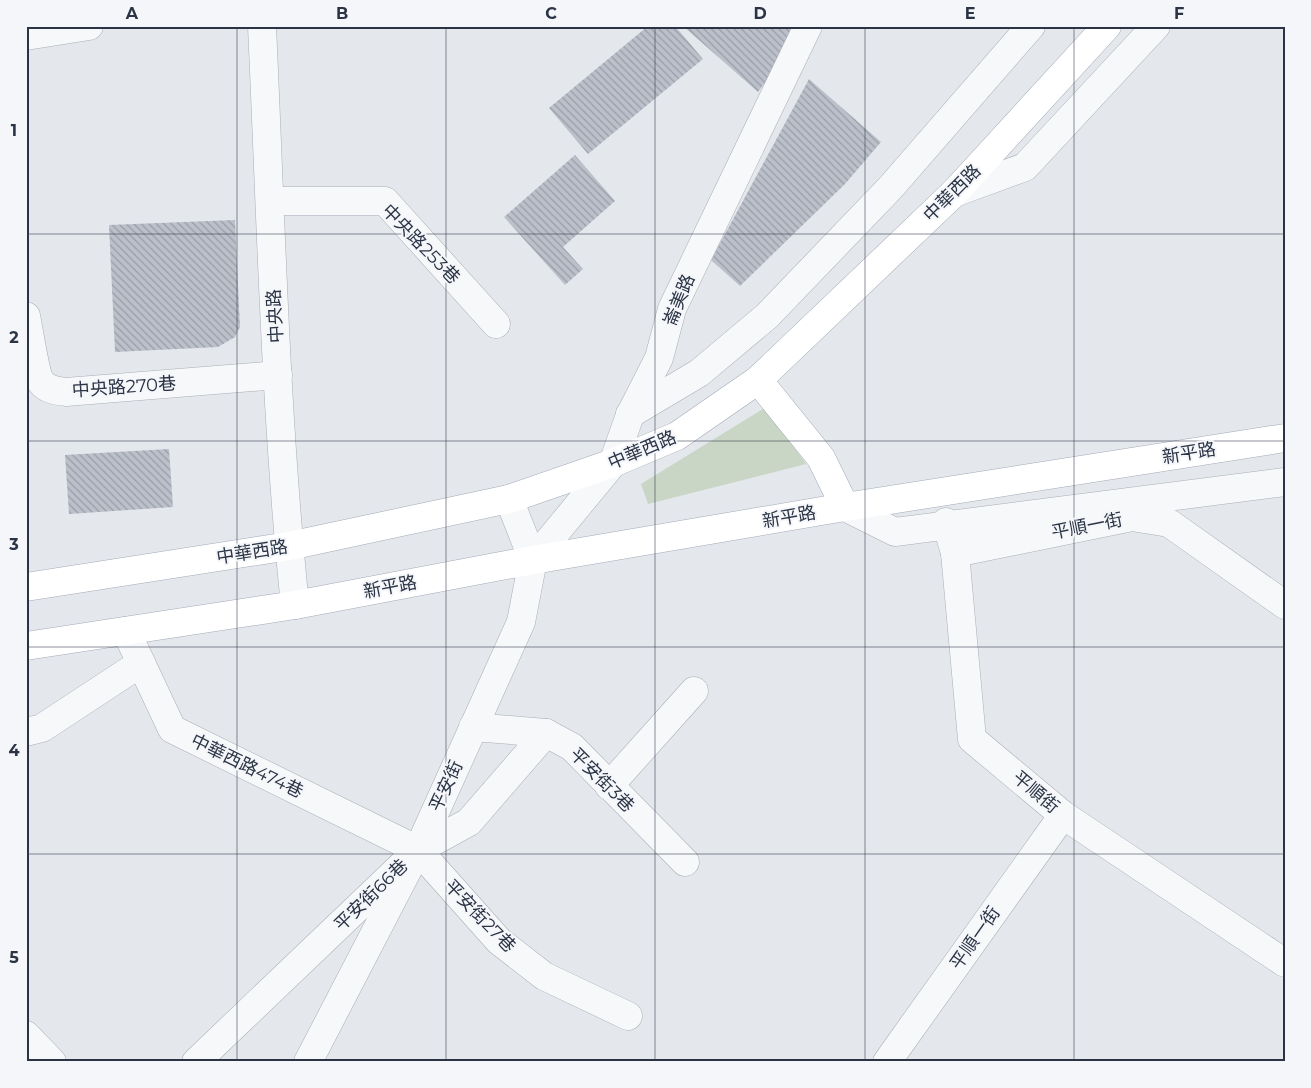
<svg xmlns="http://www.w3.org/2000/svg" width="1311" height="1088" font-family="Montserrat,'Noto Sans TC',sans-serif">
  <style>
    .garden { fill: #c9d6c5 }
    .building { fill: url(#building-back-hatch) }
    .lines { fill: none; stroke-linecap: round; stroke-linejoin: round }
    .minor-casing { stroke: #a9aeb7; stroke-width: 29 }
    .major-casing { stroke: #a3abb8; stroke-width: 29 }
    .minor { stroke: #f7f8fa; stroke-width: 28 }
    .major { stroke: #fff; stroke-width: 28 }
    .grid { fill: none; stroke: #2b3445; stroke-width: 1; stroke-opacity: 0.55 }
    .labels { text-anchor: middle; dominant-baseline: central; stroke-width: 4; stroke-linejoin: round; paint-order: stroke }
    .street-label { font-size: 18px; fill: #2b3445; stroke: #f4f6f9 }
    .neatline { fill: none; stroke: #2b3445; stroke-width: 2 }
    .grid-label { font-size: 16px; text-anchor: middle; font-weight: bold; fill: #2b3445 }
  </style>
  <defs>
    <pattern id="building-back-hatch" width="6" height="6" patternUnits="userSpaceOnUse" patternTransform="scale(1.25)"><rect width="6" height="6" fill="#bbc0ca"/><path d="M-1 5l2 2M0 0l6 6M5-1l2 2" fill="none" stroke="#989da6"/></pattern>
  </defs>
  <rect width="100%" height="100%" fill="#e4e7ec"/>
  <polygon class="garden" points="766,407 806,464 648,504 641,484"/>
  <g class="building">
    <polygon points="648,26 675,26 703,59 588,154 549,108"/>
    <polygon points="683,26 796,26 771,74 758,92"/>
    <polygon points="809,79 881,142 845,184 740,286 711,260"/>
    <polygon points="575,155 615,201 563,247 583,269 565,285 504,217"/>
    <polygon points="235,220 240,327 235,337 218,347 115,352 109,225"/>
    <polygon points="169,449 173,507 69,514 65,455"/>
  </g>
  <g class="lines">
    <defs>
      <g id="minor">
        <path d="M262 26C271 219 275 413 295 605"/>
        <polyline points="26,36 89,26"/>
        <polyline points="954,193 1025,167 1156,26"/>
        <polyline points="270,201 385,201 496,324"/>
        <path d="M26 316C29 329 35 374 41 382 47 390 57 391 66 392L278 375"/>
        <polyline points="630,414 699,373 767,316 891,187 1031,26"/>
        <polyline points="845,507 895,532 1285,482"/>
        <polyline points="946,522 955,553 972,739 1063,815 1285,963"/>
        <polyline points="955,553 1132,517 1169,523 1285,605"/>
        <polyline points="533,560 613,463 630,415 659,358 672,309 808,26"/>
        <polyline points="126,631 172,729 418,850 499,941 544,976 628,1016"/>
        <polyline points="473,727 546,733 572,747 685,862"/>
        <polyline points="26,732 42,728 141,663"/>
        <polyline points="609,786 694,691"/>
        <polyline points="26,1035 52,1062"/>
        <polyline points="196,1062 418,850 469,822 546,733"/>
        <polyline points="308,1062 418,850 521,622 533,560 509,499"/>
        <polyline points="887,1062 1063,815"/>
      </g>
      <g id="major">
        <polyline points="758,380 821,458 845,507"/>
        <polyline points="26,587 289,546 509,499 613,463 677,436 758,380 954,193 1107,26"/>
        <polyline points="26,646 295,605 533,560 845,507 1285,438"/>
      </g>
    </defs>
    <use href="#minor" class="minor-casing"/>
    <use href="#major" class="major-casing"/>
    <use href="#minor" class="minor"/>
    <use href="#major" class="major"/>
  </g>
  <path class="grid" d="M237 26V1062M446 26V1062M655 26V1062M865 26V1062M1074 26V1062M26 234H1285M26 441H1285M26 647H1285M26 854H1285"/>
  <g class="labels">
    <g class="street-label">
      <text transform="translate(952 193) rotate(-45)">中華西路</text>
      <text transform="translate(421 244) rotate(46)">中央路253巷</text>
      <text transform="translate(679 300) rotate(-68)">崙美路</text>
      <text transform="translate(275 316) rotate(-93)">中央路</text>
      <text transform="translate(124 387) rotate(-4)">中央路270巷</text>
      <text transform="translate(642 450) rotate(-23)">中華西路</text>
      <text transform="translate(1189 453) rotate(-9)">新平路</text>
      <text transform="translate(789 517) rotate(-10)">新平路</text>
      <text transform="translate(1087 526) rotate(-11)">平順一街</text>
      <text transform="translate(252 552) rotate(-9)">中華西路</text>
      <text transform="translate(390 587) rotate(-11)">新平路</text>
      <text transform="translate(247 766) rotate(26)">中華西路474巷</text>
      <text transform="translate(602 780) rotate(45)">平安街3巷</text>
      <text transform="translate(446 786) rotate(-65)">平安街</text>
      <text transform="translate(1036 792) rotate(40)">平順街</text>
      <text transform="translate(371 895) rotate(-44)">平安街66巷</text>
      <text transform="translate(480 916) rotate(46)">平安街27巷</text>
      <text transform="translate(975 938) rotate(-55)">平順一街</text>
    </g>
  </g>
  <rect width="1311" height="1088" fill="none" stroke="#f4f6f9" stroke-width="55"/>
  <rect x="28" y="28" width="1256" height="1032" class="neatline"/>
  <g class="grid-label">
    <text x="132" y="19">A</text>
    <text x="342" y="19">B</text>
    <text x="551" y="19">C</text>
    <text x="760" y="19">D</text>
    <text x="970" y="19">E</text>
    <text x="1179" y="19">F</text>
    <text x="14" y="136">1</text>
    <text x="14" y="343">2</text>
    <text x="14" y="550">3</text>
    <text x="14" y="756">4</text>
    <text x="14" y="963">5</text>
  </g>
</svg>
